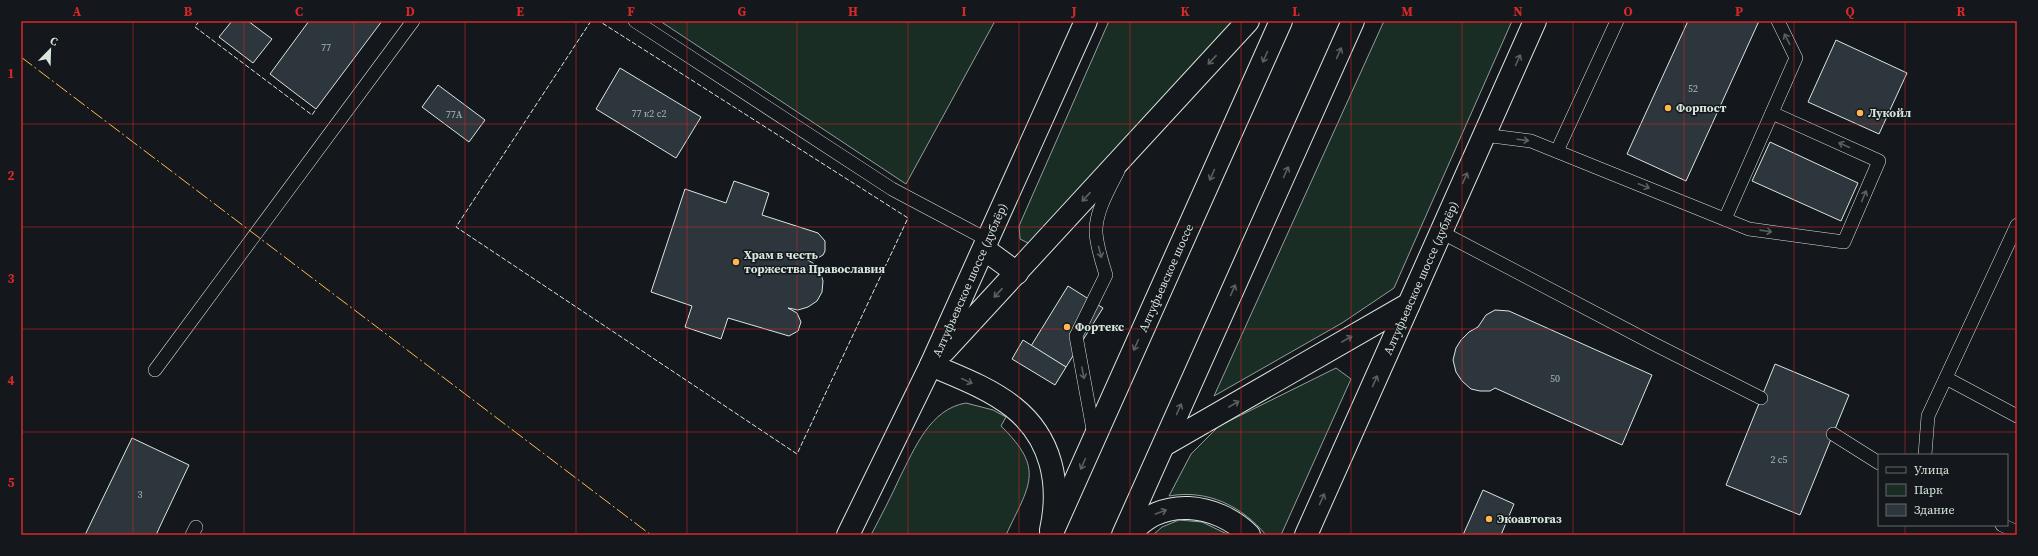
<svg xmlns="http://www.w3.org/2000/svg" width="2038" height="556" font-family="'Source Serif 4',serif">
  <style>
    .green { fill: #1a2d24; stroke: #939e99 }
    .building { fill: #2c363c; stroke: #d8e6dc }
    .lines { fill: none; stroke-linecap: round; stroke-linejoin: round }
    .service-casing { stroke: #d8e6dc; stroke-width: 14 }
    .tertiary-casing { stroke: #d8e6dc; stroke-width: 24 }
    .secondary-casing { stroke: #d8e6dc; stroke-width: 24 }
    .primary-casing { stroke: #d8e6dc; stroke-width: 24 }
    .service { stroke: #14181c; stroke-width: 13 }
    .tertiary { stroke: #14181c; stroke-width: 22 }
    .secondary { stroke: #14181c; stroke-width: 22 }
    .primary { stroke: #14181c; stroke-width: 22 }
    .fence { stroke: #d8e6dc; stroke-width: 1; stroke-dasharray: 5 2; stroke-linecap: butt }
    .power { stroke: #ffb74d; stroke-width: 1; stroke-dasharray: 14 3 2 3; stroke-linecap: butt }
    .oneway { stroke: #59605f }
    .grid { fill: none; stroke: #d62828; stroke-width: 1; stroke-opacity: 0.55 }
    .poi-dot { fill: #ffb74d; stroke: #14181c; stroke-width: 1.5 }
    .labels { text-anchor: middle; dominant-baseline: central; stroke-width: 3; stroke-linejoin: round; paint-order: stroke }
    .number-label { font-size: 10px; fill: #adbab4 }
    .poi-label { font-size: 12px; font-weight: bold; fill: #d8e6dc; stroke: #14181c; text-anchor: start }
    .street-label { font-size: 12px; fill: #d8e6dc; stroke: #14181c }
    .neatline { fill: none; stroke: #d62828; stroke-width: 1.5 }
    .grid-label { font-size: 13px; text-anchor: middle; font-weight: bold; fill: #d62828 }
  </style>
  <rect width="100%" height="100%" fill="#14181c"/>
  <g class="green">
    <polygon points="660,21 995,21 906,184"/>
    <polygon points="1109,21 1234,21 1033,239 1028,243 1020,239 1019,226"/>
    <polygon points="1384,21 1512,21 1394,288 1342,323 1214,396"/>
    <path d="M1336 368 1351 379 1281 535H1266C1242 506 1207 489 1169 496L1191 454 1219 426Z"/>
    <path d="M966 403 993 410 1006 417 1001 426C1046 470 1029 485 1006 535H871C881 516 891 497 900 477 915 448 930 409 966 403Z"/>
    <polygon points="1179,520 1202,522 1229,535 1153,535 1162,527"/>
  </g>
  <g class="building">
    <polygon points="232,21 248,21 272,39 253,63 219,37"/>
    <polygon points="309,21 382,21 316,109 270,74"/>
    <polygon points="1688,21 1759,21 1686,181 1627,154"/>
    <polygon points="1836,40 1907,73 1879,134 1808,102"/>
    <polygon points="620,68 701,117 676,158 596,109"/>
    <polygon points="438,85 485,120 469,142 422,107"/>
    <polygon points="1770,142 1858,183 1841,221 1752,181"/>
    <polygon points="734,181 769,193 762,215 818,233 825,241 825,251 823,255 814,260 804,258 813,263 820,271 823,281 822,292 817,301 808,307 798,310 788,308 797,313 801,322 798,331 789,336 728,318 721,339 685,327 692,306 651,292 685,189 726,203"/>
    <polygon points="1068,286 1103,308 1066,367 1031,346"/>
    <polygon points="1495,310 1509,311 1652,375 1622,445 1495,388 1490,391 1480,391 1471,389 1462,381 1456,372 1453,360 1456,348 1461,340 1469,332 1478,327 1486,315"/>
    <polygon points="1023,340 1066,367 1055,385 1012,359"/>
    <polygon points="1775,364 1849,395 1800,515 1726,485"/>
    <polygon points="132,438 189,465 162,522 156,535 85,535"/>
    <polygon points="1483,490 1514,504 1501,535 1463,535"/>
  </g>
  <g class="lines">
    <defs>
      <g id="service">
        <polyline points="635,21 892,189 988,240"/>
        <polyline points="1484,135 1531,141 1749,229 1844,242 1879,161 1772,113"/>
        <polyline points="1557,151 1617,21"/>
        <polyline points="1725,219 1796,58 1778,21"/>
        <polyline points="1441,232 1654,344 1761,398"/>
        <polyline points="155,370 413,21"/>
        <polyline points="1946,378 2017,416"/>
        <polyline points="1833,434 1879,463"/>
        <path d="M1094 435 1076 336 1106 275C1102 262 1097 247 1096 233 1095 212 1109 189 1118 171"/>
        <polyline points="1925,455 1928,416 2017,225"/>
        <polyline points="2002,525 2017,532"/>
        <polyline points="192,535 196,527"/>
      </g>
      <g id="tertiary">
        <polyline points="984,249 1017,273"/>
        <polyline points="944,351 1248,21"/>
        <path d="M931 365C959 377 989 388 1013 407 1052 438 1061 484 1051 530"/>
        <polyline points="848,535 931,365 1086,21"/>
        <path d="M1130 535C1160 495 1217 503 1249 535"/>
        <polyline points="1306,535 1409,304"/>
      </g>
      <polyline id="secondary" points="1164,445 1409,304 1535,21"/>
      <g id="primary">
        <polyline points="1051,535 1281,21"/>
        <polyline points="1123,535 1353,21"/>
      </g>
    </defs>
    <use href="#service" class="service-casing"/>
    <use href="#tertiary" class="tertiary-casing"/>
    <use href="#secondary" class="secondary-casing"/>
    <use href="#primary" class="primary-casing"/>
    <use href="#service" class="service"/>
    <use href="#tertiary" class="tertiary"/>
    <use href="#secondary" class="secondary"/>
    <use href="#primary" class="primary"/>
    <g class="fence">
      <polyline points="199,21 195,27 312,115 316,109"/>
      <polyline points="591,21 456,227 797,454 908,218 599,21"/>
    </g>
    <polyline class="power" points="21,57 651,535"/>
  </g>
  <defs><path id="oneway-shaft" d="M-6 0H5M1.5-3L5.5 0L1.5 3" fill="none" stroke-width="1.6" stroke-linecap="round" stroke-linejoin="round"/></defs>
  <g class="oneway">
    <use href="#oneway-shaft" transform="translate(1787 39) rotate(-117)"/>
    <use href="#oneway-shaft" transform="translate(1339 53) rotate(-66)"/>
    <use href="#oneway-shaft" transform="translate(1265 57) rotate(114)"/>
    <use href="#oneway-shaft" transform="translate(1212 60) rotate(133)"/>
    <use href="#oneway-shaft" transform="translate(1518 60) rotate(-66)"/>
    <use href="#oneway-shaft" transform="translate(1523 140) rotate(7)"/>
    <use href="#oneway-shaft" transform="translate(1844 145) rotate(-156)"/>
    <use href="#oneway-shaft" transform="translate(1286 172) rotate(-66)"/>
    <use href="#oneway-shaft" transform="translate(1212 175) rotate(114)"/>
    <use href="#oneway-shaft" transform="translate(1465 178) rotate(-66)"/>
    <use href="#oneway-shaft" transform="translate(1644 186) rotate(22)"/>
    <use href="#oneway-shaft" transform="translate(1864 196) rotate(-67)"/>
    <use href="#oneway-shaft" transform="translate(1086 197) rotate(133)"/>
    <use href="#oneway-shaft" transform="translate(1766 231) rotate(8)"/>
    <use href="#oneway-shaft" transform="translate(1100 252) rotate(75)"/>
    <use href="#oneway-shaft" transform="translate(1233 290) rotate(-66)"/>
    <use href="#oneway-shaft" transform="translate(998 293) rotate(133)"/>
    <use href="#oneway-shaft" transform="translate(1347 339) rotate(-30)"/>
    <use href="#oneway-shaft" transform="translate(1136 345) rotate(114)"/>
    <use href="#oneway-shaft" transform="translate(1083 373) rotate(79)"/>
    <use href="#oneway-shaft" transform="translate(967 381) rotate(25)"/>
    <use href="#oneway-shaft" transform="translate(1375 381) rotate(-66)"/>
    <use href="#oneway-shaft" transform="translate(1234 404) rotate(-30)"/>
    <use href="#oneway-shaft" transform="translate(1179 409) rotate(-66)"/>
    <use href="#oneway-shaft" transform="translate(1083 464) rotate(114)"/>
    <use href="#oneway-shaft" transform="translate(1322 499) rotate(-66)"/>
    <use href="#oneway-shaft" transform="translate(1161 512) rotate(-20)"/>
  </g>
  <path class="grid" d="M133 21V535M244 21V535M354 21V535M465 21V535M576 21V535M687 21V535M797 21V535M908 21V535M1019 21V535M1130 21V535M1241 21V535M1351 21V535M1462 21V535M1573 21V535M1684 21V535M1794 21V535M1905 21V455M21 124H2017M21 227H2017M21 329H2017M21 432H2017M1905 525V535"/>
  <g class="poi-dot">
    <circle cx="1668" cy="108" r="4"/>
    <circle cx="1860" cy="113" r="4"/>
    <circle cx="736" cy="262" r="4"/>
    <circle cx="1067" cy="327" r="4"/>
    <circle cx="1489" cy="519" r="4"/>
  </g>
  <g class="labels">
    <g class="number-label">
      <text x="326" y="47">77</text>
      <text x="1693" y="88">52</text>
      <text x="649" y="113">77 к2 с2</text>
      <text x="454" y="114">77А</text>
      <text x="1555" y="378">50</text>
      <text x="1779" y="459">2 с5</text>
      <text x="140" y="494">3</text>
    </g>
    <g class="poi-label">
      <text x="1676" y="108">Форпост</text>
      <text x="1868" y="113">Лукойл</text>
      <text x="744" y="255">Храм в честь<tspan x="744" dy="14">торжества Православия</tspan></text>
      <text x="1075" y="327">Фортекс</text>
      <text x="1497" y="519">Экоавтогаз</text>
    </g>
    <g class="street-label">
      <text transform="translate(1166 278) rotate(-66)">Алтуфьевское шоссе</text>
      <text transform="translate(1421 278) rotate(-66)">Алтуфьевское шоссе (дублёр)</text>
      <text transform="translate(970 280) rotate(-66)">Алтуфьевское шоссе (дублёр)</text>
    </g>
  </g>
  <rect width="2038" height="556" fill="none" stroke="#14181c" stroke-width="44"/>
  <rect x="1878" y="454" width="130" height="72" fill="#14181c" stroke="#626a69"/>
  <rect x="1886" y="467" width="20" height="6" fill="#14181c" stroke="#626a69"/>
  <text x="1914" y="474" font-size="12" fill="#d8e6dc">Улица</text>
  <rect x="1886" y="484" width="20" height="12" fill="#1a2d24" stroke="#626a69"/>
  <text x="1914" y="494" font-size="12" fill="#d8e6dc">Парк</text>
  <rect x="1886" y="504" width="20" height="12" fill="#2c363c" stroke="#626a69"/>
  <text x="1914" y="514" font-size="12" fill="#d8e6dc">Здание</text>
  <g transform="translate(50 50) rotate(23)" stroke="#14181c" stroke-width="3" paint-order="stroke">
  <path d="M0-3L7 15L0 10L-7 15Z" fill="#d8e6dc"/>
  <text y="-6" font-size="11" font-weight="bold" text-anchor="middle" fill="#d8e6dc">С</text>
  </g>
  <rect x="22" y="22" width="1994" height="512" class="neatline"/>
  <g class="grid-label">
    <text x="77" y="16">A</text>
    <text x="188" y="16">B</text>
    <text x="299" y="16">C</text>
    <text x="410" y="16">D</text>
    <text x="520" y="16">E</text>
    <text x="631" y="16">F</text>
    <text x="742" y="16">G</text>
    <text x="853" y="16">H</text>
    <text x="964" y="16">I</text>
    <text x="1074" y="16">J</text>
    <text x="1185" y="16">K</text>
    <text x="1296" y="16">L</text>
    <text x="1407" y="16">M</text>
    <text x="1518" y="16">N</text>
    <text x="1628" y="16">O</text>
    <text x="1739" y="16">P</text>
    <text x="1850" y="16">Q</text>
    <text x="1961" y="16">R</text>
    <text x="11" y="78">1</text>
    <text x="11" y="180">2</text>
    <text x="11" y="283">3</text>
    <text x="11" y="385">4</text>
    <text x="11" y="487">5</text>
  </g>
</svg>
